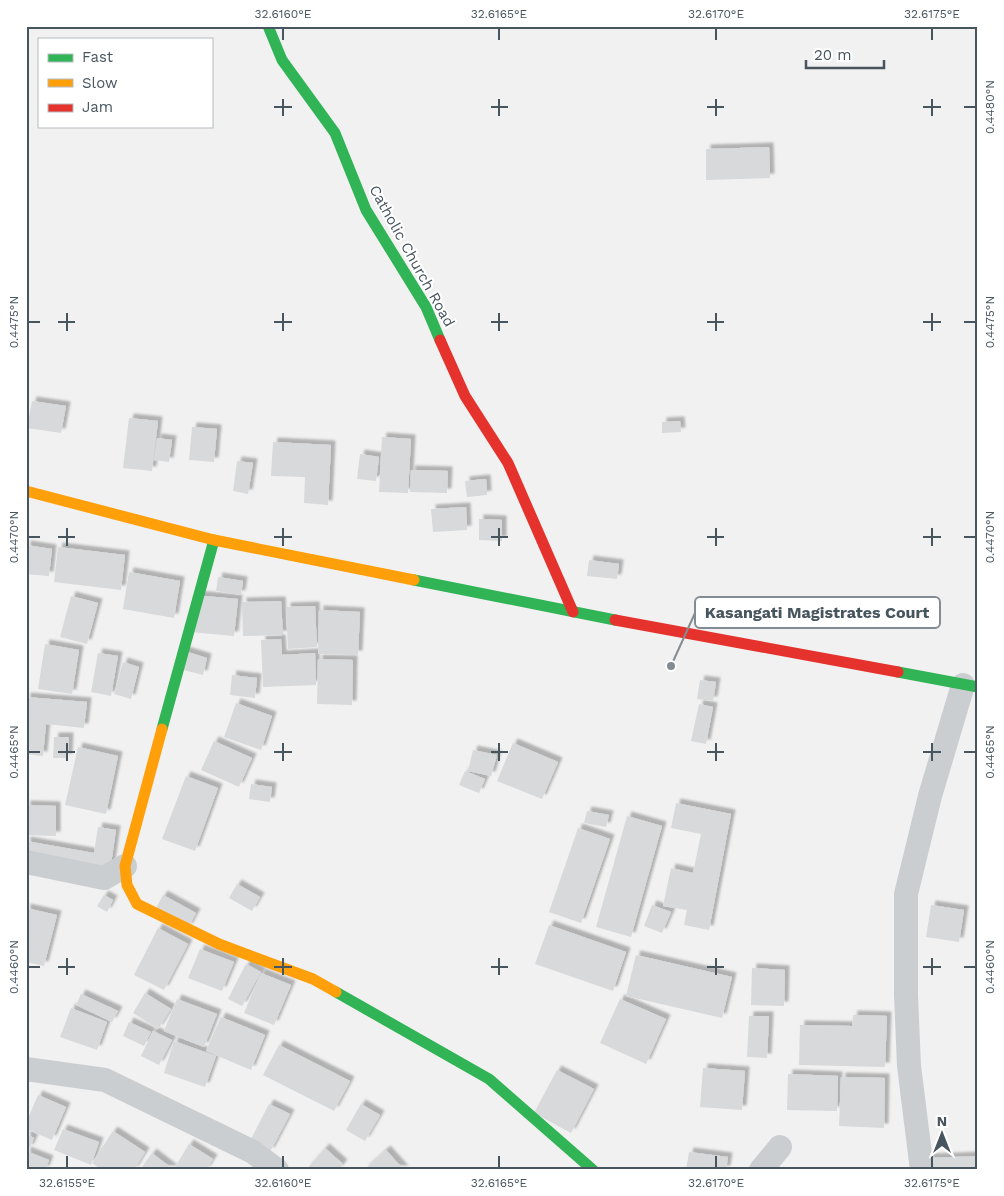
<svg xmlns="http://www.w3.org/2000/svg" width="1004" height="1196" font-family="'Work Sans',sans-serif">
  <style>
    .building { fill: #d8d9da; filter: url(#shadow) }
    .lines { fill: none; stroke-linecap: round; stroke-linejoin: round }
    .street { stroke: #cbced0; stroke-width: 24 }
    .fast { stroke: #30b455; stroke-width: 11 }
    .slow { stroke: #ff9f0a; stroke-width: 11 }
    .jam { stroke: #e5322d; stroke-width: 11 }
    .ticks { fill: none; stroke: #47555f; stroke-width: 2 }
    .labels { text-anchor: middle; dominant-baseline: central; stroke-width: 4; stroke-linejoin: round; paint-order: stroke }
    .street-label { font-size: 15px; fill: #47555f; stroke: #fff }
    .leader { fill: none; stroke: #838c92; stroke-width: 2 }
    .callout-dot { fill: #838c92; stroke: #fff; stroke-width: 2 }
    .callout { fill: #fff; stroke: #838c92; stroke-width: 2 }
    .callout-label { font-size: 16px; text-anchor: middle; font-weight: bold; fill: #47555f }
    .neatline { fill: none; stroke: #47555f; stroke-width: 2 }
    .ticks-label { font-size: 12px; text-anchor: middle; fill: #47555f }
  </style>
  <defs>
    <filter id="shadow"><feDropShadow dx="4.5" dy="-4.5" stdDeviation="1" flood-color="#0004"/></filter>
  </defs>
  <rect width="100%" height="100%" fill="#f2f1f1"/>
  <g class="building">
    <polygon points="769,147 770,178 706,180 706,149"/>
    <polygon points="32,401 66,406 61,433 27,428"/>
    <polygon points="129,418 158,421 152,471 123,468"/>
    <polygon points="680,421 681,432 662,433 662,422"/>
    <polygon points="192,427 217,429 214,462 189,460"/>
    <polygon points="382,437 411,439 408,493 379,492"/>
    <polygon points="157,438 172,440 169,462 154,460"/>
    <polygon points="273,442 331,445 328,505 304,503 305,477 271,476"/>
    <polygon points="360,454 379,457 376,481 357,479"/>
    <polygon points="237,461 253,463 248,494 233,491"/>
    <polygon points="411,470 448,471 447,493 410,492"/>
    <polygon points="486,479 487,495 467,497 465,481"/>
    <polygon points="466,507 467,530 433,532 431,509"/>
    <polygon points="479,519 502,520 502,541 479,540"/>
    <polygon points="26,545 52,549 49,576 26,574"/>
    <polygon points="58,547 125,555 121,590 54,582"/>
    <polygon points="589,560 619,564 617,579 587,576"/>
    <polygon points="129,572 180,581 174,618 123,609"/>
    <polygon points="218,577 243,581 241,595 216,591"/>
    <polygon points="193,595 238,599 234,636 190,632"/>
    <polygon points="71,596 98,603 87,644 60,637"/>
    <polygon points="281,601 283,635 243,636 242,602"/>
    <polygon points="315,606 317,647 288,649 286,607"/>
    <polygon points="319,610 360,612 358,655 318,654"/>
    <polygon points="281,639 282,655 315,653 316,685 263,687 261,640"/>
    <polygon points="45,644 79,650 72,694 38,689"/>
    <polygon points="181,650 207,658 203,675 176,668"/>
    <polygon points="98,653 118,656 111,696 91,692"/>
    <polygon points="318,659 353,660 352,705 317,704"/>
    <polygon points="123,662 139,667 131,699 114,694"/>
    <polygon points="232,675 257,678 255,698 230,695"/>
    <polygon points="700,680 716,682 713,701 697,699"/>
    <polygon points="26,697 87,702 84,728 46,724 43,756 26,754"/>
    <polygon points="236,703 272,716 261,750 224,737"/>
    <polygon points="699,704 713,707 706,744 691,741"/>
    <polygon points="54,737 69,737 68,758 53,758"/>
    <polygon points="214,741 252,758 239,787 201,770"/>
    <polygon points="513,743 558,762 542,799 497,781"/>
    <polygon points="78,747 118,756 106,814 65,805"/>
    <polygon points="473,750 497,755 491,776 468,771"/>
    <polygon points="465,771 485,779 479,793 459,785"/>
    <polygon points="186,776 218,788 195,851 162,839"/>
    <polygon points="251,784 272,787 270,802 249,799"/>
    <polygon points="676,803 731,814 709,930 684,925 687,910 663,906 671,868 693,873 701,834 671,828"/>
    <polygon points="26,805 56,806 56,836 26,835"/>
    <polygon points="587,811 609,815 606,827 584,823"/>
    <polygon points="627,816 662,826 631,937 596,927"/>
    <polygon points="98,827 116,830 110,871 26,857 26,841 94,853"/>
    <polygon points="578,828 610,839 581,923 549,912"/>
    <polygon points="237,884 260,897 252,911 229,898"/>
    <polygon points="104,895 113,900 107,912 97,906"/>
    <polygon points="163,895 196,913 188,928 155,910"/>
    <polygon points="652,905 671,912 662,933 644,926"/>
    <polygon points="931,905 964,910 959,942 926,937"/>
    <polygon points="26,908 57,915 44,966 26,962"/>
    <polygon points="549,925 626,952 613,991 535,964"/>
    <polygon points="158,928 188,944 164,990 134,975"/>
    <polygon points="200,949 234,962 222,991 188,978"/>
    <polygon points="636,955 732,977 722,1018 626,996"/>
    <polygon points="246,964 261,972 242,1006 228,999"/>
    <polygon points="752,968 785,970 784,1006 751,1005"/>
    <polygon points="261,973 291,985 274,1025 244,1013"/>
    <polygon points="145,993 171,1009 158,1029 133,1013"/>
    <polygon points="81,994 118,1011 112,1022 76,1005"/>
    <polygon points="177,999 217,1014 204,1047 164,1031"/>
    <polygon points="620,999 666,1019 646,1064 600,1043"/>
    <polygon points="71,1008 107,1022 97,1050 60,1037"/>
    <polygon points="853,1015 887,1016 885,1067 799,1065 800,1025 852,1026"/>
    <polygon points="749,1016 769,1016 767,1058 747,1057"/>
    <polygon points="221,1017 265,1035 251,1070 206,1051"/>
    <polygon points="129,1022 151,1032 144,1046 123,1036"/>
    <polygon points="153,1031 172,1040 159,1065 141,1056"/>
    <polygon points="174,1041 216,1056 205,1087 164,1073"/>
    <polygon points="279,1045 350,1081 334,1111 263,1075"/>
    <polygon points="703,1068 745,1071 742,1110 700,1107"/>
    <polygon points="557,1070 594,1089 571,1133 534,1113"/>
    <polygon points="788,1074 838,1076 837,1111 787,1110"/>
    <polygon points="841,1077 885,1078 884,1128 839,1126"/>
    <polygon points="38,1095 66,1107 52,1140 26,1129 26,1123"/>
    <polygon points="269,1104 290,1114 270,1152 250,1141"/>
    <polygon points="361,1104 380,1115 365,1141 346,1130"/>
    <polygon points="63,1129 99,1142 91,1165 54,1150"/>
    <polygon points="113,1131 145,1152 134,1170 102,1170 92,1163"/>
    <polygon points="26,1134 34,1138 29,1149 26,1147"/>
    <polygon points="189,1144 213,1159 206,1170 174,1169"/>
    <polygon points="325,1148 343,1164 338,1170 306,1170"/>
    <polygon points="386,1150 404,1170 364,1170"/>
    <polygon points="26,1151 49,1160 45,1170 26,1170"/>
    <polygon points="689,1152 728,1157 726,1170 686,1170"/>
    <polygon points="152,1153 174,1170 140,1170"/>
    <polygon points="978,1156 978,1170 929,1170 928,1158"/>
  </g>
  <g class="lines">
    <g class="street">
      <polyline points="26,862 104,878 125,866"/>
      <polyline points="26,1069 105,1080 253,1152 277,1170"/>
      <polyline points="761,1170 780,1147"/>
      <polyline points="922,1170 909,1066 906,995 906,894 930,796 963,685"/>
    </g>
    <g class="fast">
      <polyline points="268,26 282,60 335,133 366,210 426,307 440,340"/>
      <polyline points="414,580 615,620"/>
      <polyline points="898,672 978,687"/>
      <polyline points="162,729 214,540"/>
      <polyline points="336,992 489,1079 593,1170"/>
    </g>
    <g class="slow">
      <polyline points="26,491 214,540 414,580"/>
      <polyline points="162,729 125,866 127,885 137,904 219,944 313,979 336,992"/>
    </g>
    <g class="jam">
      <polyline points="440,340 465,396 508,463 573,612"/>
      <polyline points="615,620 898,672"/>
    </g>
  </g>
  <path class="ticks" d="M283 28V40M499 28V40M716 28V40M932 28V40M283 99V116M499 99V116M716 99V116M932 99V116M274 107H292M491 107H508M707 107H724M923 107H941M964 107H976M67 313V331M283 313V331M499 313V331M716 313V331M932 313V331M28 322H40M58 322H75M274 322H292M491 322H508M707 322H724M923 322H941M964 322H976M67 528V546M283 528V546M499 528V546M716 528V546M932 528V546M28 537H40M58 537H75M274 537H292M491 537H508M707 537H724M923 537H941M964 537H976M67 743V761M283 743V761M499 743V761M716 743V761M932 743V761M28 752H40M58 752H75M274 752H292M491 752H508M707 752H724M923 752H941M964 752H976M67 958V975M283 958V975M499 958V975M716 958V975M932 958V975M28 967H40M58 967H75M274 967H292M491 967H508M707 967H724M923 967H941M964 967H976M67 1156V1168M283 1156V1168M499 1156V1168M716 1156V1168M932 1156V1168"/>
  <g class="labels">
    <g class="street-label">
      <text transform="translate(412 256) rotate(61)">Catholic Church Road</text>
    </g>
  </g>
  <path class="leader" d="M671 666L695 613"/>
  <circle class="callout-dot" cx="671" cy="666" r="5"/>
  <rect class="callout" x="695" y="597" width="245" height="31" rx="5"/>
  <g class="callout-label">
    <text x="817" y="618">Kasangati Magistrates Court</text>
  </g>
  <rect width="1004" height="1196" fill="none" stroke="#ffffff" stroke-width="55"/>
  <rect x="38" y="38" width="175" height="90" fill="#ffffff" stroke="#b5bbbf"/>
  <rect x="48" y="54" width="25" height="8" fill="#30b455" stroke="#b5bbbf"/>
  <text x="82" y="62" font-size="15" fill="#47555f">Fast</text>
  <rect x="48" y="79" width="25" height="8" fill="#ff9f0a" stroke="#b5bbbf"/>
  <text x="82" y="88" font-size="15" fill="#47555f">Slow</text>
  <rect x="48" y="104" width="25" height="8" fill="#e5322d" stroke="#b5bbbf"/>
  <text x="82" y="112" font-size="15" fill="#47555f">Jam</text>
  <g transform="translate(942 1134)" stroke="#ffffff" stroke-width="4" paint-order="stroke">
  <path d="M0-4L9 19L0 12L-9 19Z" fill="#47555f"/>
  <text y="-8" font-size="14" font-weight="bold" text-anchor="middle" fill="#47555f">N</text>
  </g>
  <path d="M806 60v8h78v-8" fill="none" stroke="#47555f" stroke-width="2.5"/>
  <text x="814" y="60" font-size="15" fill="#47555f" stroke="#ffffff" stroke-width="4" paint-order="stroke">20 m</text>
  <rect x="28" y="28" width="948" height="1140" class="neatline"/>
  <g class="ticks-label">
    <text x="283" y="18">32.6160°E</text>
    <text x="499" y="18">32.6165°E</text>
    <text x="716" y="18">32.6170°E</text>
    <text x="932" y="18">32.6175°E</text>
    <text transform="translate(990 107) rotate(-90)" y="4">0.4480°N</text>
    <text transform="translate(14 322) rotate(-90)" y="4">0.4475°N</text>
    <text transform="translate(990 322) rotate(-90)" y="4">0.4475°N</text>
    <text transform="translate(14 537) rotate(-90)" y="4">0.4470°N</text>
    <text transform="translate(990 537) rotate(-90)" y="4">0.4470°N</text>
    <text transform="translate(14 752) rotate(-90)" y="4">0.4465°N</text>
    <text transform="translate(990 752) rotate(-90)" y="4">0.4465°N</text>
    <text transform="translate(14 967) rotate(-90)" y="4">0.4460°N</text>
    <text transform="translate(990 967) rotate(-90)" y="4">0.4460°N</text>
    <text x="67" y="1187">32.6155°E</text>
    <text x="283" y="1187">32.6160°E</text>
    <text x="499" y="1187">32.6165°E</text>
    <text x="716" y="1187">32.6170°E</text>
    <text x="932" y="1187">32.6175°E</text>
  </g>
</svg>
